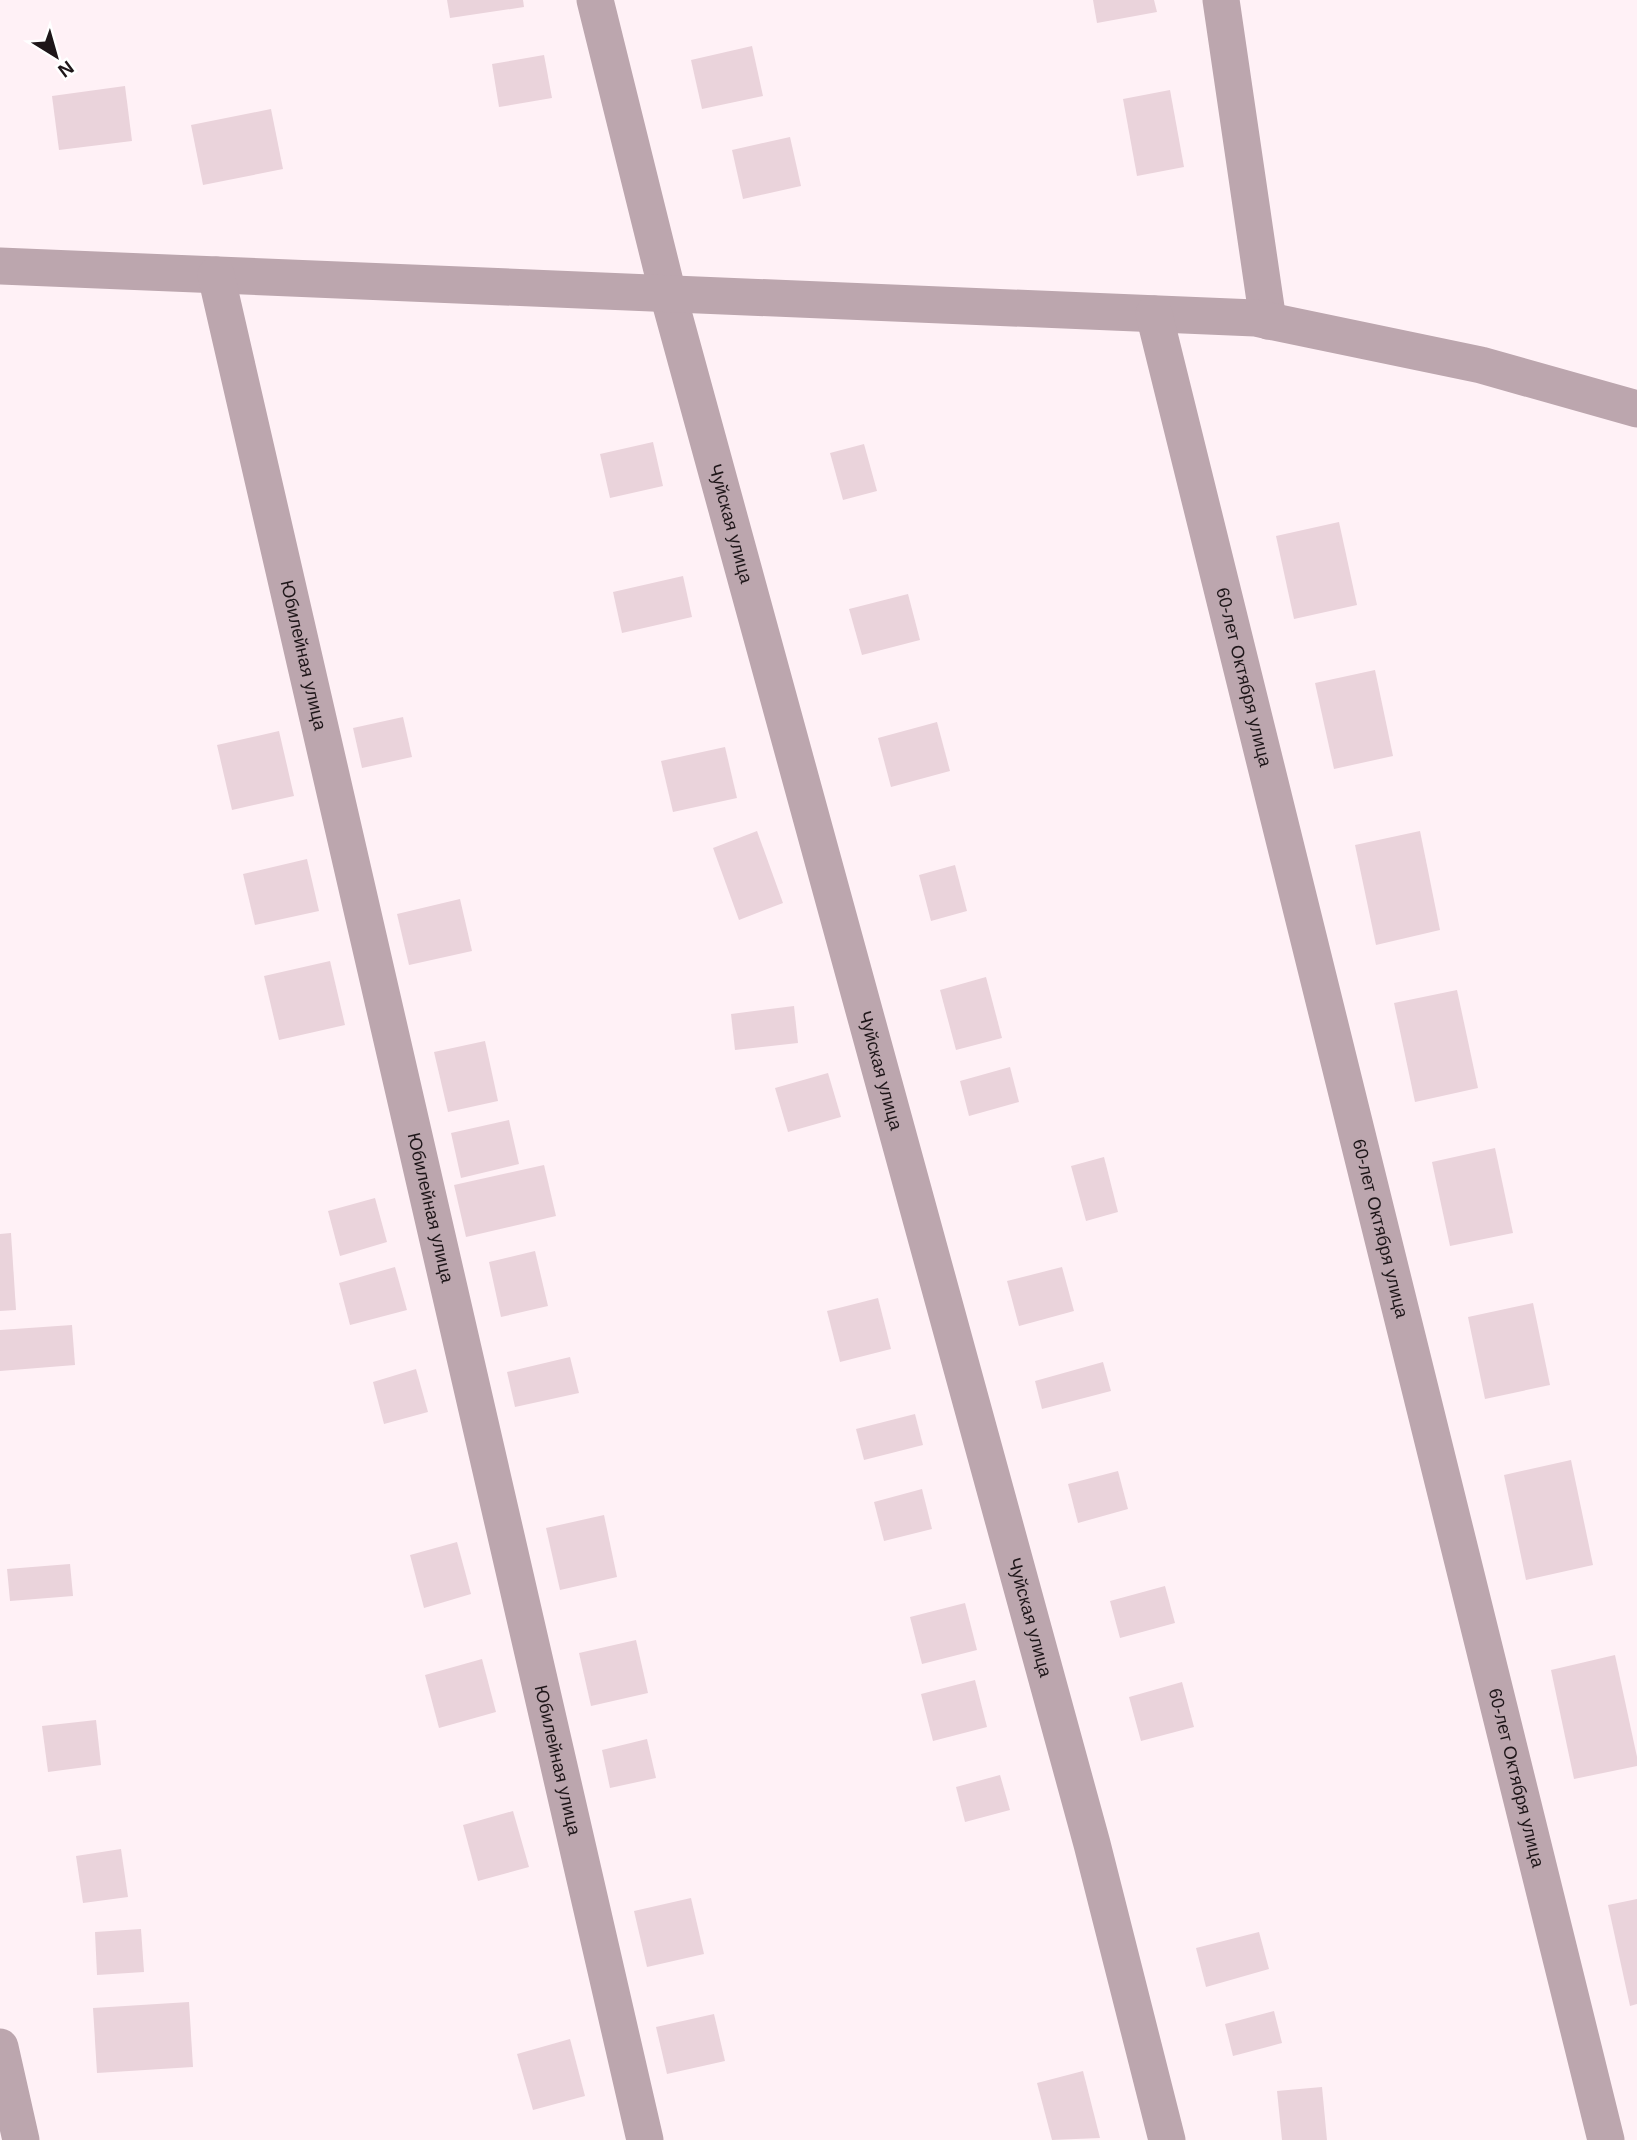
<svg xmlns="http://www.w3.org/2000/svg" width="1637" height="2140" font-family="Arial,sans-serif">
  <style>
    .building { fill: #ead3db }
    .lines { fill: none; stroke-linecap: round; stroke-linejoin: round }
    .minor { stroke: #bca6ae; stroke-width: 37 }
    .labels { text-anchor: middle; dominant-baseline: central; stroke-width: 5; stroke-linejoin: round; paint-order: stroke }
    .street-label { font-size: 18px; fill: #1e1619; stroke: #fff }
  </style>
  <rect width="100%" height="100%" fill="#fff1f6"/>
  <g class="building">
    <polygon points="447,0 523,0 524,7 450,18"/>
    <polygon points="1093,0 1154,0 1157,12 1097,23"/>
    <polygon points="752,46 763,96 702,109 691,60"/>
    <polygon points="544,55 552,98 499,107 492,64"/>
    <polygon points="125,86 132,141 59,150 52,96"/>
    <polygon points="1170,90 1184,167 1137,176 1123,99"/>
    <polygon points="271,109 283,169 203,185 191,125"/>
    <polygon points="790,137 801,186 743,199 732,150"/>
    <polygon points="653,442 663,486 610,498 600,454"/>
    <polygon points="864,444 877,491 843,500 830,453"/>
    <polygon points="1339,522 1357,605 1294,619 1276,536"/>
    <polygon points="683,576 692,617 622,633 613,592"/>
    <polygon points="908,594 920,640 862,655 849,609"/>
    <polygon points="1375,670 1393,756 1334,769 1315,683"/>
    <polygon points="403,717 412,757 362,768 353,728"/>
    <polygon points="937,722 950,771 891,787 878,738"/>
    <polygon points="279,731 294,796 232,810 217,745"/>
    <polygon points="725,747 737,798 673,812 661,761"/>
    <polygon points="757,831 783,903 739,920 713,848"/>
    <polygon points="1420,831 1440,930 1376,945 1355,845"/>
    <polygon points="307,859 319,911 255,925 243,874"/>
    <polygon points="955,865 967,911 931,921 919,875"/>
    <polygon points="460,899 472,951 409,965 397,914"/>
    <polygon points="330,961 345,1025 279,1040 264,976"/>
    <polygon points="986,977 1002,1038 956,1050 940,990"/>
    <polygon points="1457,990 1478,1088 1415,1102 1394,1003"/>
    <polygon points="794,1006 798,1043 735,1050 731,1014"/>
    <polygon points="485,1041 498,1101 448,1112 434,1052"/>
    <polygon points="1010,1067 1019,1102 969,1116 960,1081"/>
    <polygon points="828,1073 841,1117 788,1132 775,1088"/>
    <polygon points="509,1120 519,1164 461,1178 451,1133"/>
    <polygon points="1495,1148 1513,1233 1450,1246 1432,1162"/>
    <polygon points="1104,1157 1118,1212 1086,1221 1071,1166"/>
    <polygon points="544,1165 556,1216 466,1237 454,1185"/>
    <polygon points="375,1198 387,1242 340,1256 328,1211"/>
    <polygon points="11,1233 16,1310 0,1311 0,1234"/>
    <polygon points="535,1251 548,1306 501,1317 489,1262"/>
    <polygon points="395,1267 407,1310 350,1325 339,1283"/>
    <polygon points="1062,1267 1074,1311 1019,1326 1007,1281"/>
    <polygon points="878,1298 891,1349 840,1362 827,1311"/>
    <polygon points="1533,1303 1550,1385 1485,1399 1468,1317"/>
    <polygon points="72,1325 75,1365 0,1371 0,1330"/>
    <polygon points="570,1357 579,1393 515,1407 507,1372"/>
    <polygon points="1103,1362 1111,1391 1042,1409 1035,1381"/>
    <polygon points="416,1369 428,1412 384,1424 373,1382"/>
    <polygon points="915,1414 923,1445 864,1460 856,1429"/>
    <polygon points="1571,1460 1593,1565 1526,1580 1504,1475"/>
    <polygon points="1118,1471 1128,1509 1078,1523 1068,1484"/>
    <polygon points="922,1489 932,1529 884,1541 874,1502"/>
    <polygon points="604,1515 617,1577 560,1590 546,1528"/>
    <polygon points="457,1542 471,1594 424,1608 410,1555"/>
    <polygon points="70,1564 73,1596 10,1601 7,1569"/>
    <polygon points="1165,1586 1175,1623 1120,1638 1110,1601"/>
    <polygon points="965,1603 977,1650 922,1664 910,1617"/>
    <polygon points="636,1640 648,1693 591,1706 579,1653"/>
    <polygon points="1615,1655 1637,1757 1637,1766 1574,1779 1551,1670"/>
    <polygon points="482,1659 496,1712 439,1728 425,1675"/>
    <polygon points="975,1680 987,1727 933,1741 921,1694"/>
    <polygon points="1182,1682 1194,1727 1141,1741 1129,1697"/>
    <polygon points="96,1720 101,1765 48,1772 42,1726"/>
    <polygon points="647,1739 656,1778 610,1788 602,1750"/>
    <polygon points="1000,1775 1010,1810 965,1822 956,1787"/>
    <polygon points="513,1811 529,1867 478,1881 463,1825"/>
    <polygon points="121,1849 128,1897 83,1903 76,1856"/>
    <polygon points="691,1898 704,1954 647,1967 634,1911"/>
    <polygon points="1637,1899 1637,2004 1630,2006 1608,1905"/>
    <polygon points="141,1929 144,1972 97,1975 95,1932"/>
    <polygon points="1259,1932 1269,1969 1206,1987 1196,1948"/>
    <polygon points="189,2002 193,2067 97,2073 93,2008"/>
    <polygon points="1274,2011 1282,2043 1233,2056 1225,2024"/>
    <polygon points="714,2014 725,2061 667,2074 656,2027"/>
    <polygon points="570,2039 585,2096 533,2110 517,2054"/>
    <polygon points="1083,2071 1100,2138 1052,2140 1037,2083"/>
    <polygon points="1322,2087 1327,2140 1282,2140 1277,2091"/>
  </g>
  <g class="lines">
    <g class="minor">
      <path id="s1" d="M595 0 668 294 1092 1844 1167 2140"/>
      <polyline points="1221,0 1268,321"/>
      <polyline points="0,266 1255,318 1481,365 1637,409"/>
      <path id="s2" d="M216 275 645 2140"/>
      <path id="s3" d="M1154 314 1606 2140"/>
      <polyline points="0,2047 21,2140"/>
    </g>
  </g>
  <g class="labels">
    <g class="street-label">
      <text stroke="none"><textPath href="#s1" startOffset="541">Чуйская улица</textPath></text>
      <text stroke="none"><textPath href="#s2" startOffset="390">Юбилейная улица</textPath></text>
      <text stroke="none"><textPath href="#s3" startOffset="374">60-лет Октября улица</textPath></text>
      <text stroke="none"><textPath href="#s1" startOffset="1108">Чуйская улица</textPath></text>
      <text stroke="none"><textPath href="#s2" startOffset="957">Юбилейная улица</textPath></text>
      <text stroke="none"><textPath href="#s3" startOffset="942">60-лет Октября улица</textPath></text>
      <text stroke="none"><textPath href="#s1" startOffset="1675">Чуйская улица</textPath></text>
      <text stroke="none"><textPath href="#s2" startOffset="1524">Юбилейная улица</textPath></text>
      <text stroke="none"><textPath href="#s3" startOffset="1508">60-лет Октября улица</textPath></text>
    </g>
  </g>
  <g transform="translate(56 56) rotate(143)" stroke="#ffffff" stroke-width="5" paint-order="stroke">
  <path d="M0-5L12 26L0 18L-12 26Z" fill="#1e1619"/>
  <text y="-10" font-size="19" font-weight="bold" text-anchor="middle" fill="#1e1619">N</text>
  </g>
</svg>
